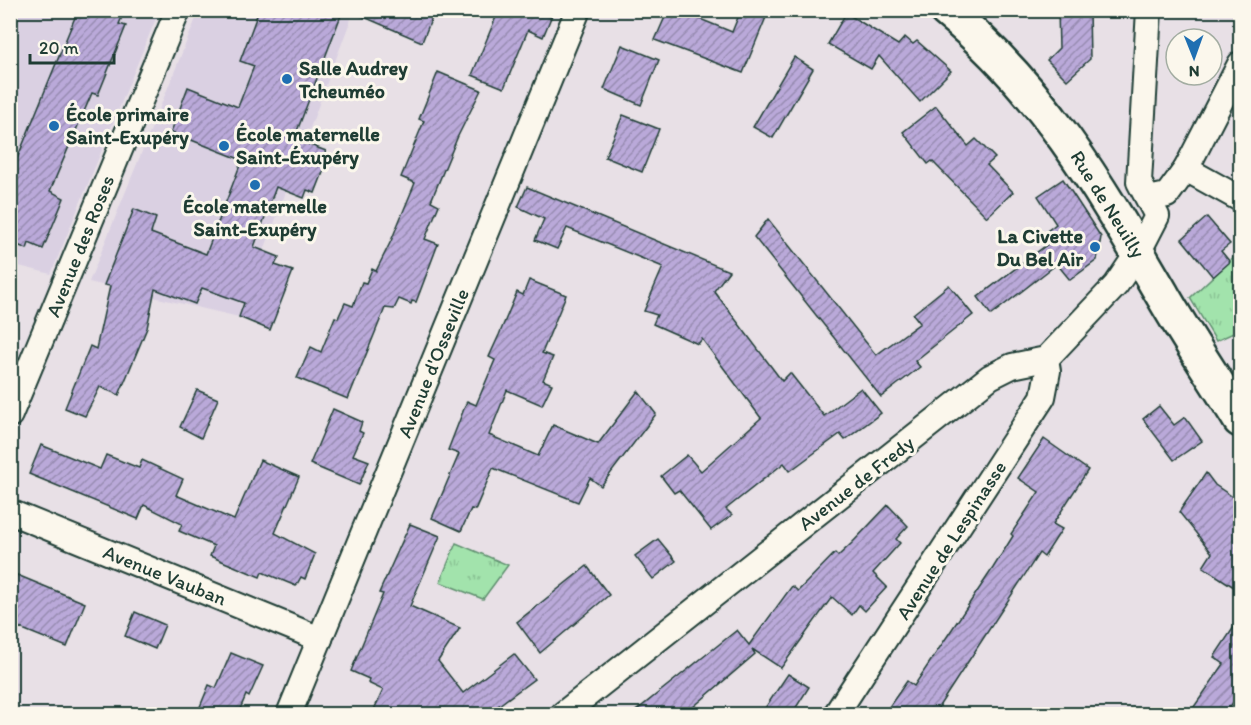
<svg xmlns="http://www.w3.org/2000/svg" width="1251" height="725" font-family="Itim,sans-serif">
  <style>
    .built { fill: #dad0e2 }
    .park { fill: url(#park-tufts); stroke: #609070; stroke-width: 1.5 }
    .building { fill: url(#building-hatch); stroke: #1f3d34; stroke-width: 1.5 }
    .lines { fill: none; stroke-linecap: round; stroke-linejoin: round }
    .street-casing { stroke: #1f3d34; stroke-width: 28 }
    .secondary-casing { stroke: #1f3d34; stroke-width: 38 }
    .street { stroke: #fbf7ec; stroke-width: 24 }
    .secondary { stroke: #fbf7ec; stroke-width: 33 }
    .poi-dot { fill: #1f6fb2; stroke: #fbf7ec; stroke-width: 2 }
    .labels { text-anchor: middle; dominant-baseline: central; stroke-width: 6; stroke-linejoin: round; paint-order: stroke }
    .poi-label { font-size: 20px; font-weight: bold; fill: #1f3d34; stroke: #fbf7ec; text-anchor: start }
    .street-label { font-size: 20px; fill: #1f3d34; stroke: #fbf7ec }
  </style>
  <defs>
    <pattern id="park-tufts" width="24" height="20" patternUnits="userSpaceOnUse" patternTransform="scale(1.5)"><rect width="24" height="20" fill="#a2e3ac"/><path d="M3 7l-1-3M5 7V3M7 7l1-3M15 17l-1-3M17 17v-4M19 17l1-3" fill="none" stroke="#8bc495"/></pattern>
    <pattern id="building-hatch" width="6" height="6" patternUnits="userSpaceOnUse" patternTransform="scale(1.5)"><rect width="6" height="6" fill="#baa9d9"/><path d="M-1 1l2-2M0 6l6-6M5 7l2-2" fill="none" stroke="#978bb1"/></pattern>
  </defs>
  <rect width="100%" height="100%" fill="#e8e0e6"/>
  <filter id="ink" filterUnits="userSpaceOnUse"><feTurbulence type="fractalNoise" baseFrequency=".0167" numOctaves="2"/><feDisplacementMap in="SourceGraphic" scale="12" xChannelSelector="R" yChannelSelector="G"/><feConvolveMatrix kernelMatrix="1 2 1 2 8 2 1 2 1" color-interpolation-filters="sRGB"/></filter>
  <g filter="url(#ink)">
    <g class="built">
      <polygon points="11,11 159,11 51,274 11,264"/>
      <polygon points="199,11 354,11 239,317 89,282"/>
    </g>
    <g class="park">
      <polygon points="1240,251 1240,330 1216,341 1190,298"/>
      <polygon points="456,543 508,565 483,599 440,582"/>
    </g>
    <g class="building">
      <polygon points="78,10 125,10 119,24 126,26 98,95 92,93 50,191 64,198 43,249 29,243 27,249 10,242 10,176"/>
      <polygon points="259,10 343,10 294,139 326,151 322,161 327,162 315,193 307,190 304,198 276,187 254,247 279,257 275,265 293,271 270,330 239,317 244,303 202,288 195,304 155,289 147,328 119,395 100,387 85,416 65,408 90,346 96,349 110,286 104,285 134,209 156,218 151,233 206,254 242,160 171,132 188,87 238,107 254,66 240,61"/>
      <polygon points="348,10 435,10 422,42"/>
      <polygon points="481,10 554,10 543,37 528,30 504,88 472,75 496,17"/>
      <polygon points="668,10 678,10 732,32 741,10 769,10 743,73 655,40"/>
      <polygon points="1058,10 1089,10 1090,59 1067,80 1047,60 1059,48"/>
      <polygon points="846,13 898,45 905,37 913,44 917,41 951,71 920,102 879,56 871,69 828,44"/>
      <polygon points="622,45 659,60 641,105 604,89"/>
      <polygon points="794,57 813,69 773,138 753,127"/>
      <polygon points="438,72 481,90 458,136 431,201 439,205 425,239 438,244 416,302 412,301 411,304 399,299 394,309 385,308 348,399 297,378 311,347 321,352 335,317 338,318 345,303 353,306 362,282 366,283 372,269 376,271 391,241 415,183 401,177 424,121 419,119"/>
      <polygon points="936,106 968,146 976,139 995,158 987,165 1013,192 987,217 932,161 928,164 903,132"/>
      <polygon points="623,115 659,129 642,172 605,157"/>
      <polygon points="1063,179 1101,237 1097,260 1070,280 1057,264 991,315 978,297 1053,240 1047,231 1056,224 1038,196"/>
      <polygon points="527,187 729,271 714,291 782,381 790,373 824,416 861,388 881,413 845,440 840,434 790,471 784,463 726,509 732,515 711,530 679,490 674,493 661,476 687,455 701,471 761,418 702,339 698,344 653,324 657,315 644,311 663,267 567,228 557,249 535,240 544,219 518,207"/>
      <polygon points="1207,217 1230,244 1221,251 1230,262 1213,277 1182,239"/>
      <polygon points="768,219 876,355 920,323 913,314 949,285 973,315 915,361 920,367 881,397 754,237"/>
      <polygon points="529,280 566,295 542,353 553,357 543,380 552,384 542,405 507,390 489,435 538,456 553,425 598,444 638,391 656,414 601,486 590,478 578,502 493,468 475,510 471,509 461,531 432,518 459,454 448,450 467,401 476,405 495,360 489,357 499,335 517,292 523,295"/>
      <polygon points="197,390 218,399 201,438 180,427"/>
      <polygon points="1159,406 1174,425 1185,417 1202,441 1174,460 1143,419"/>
      <polygon points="333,409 362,422 359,431 363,433 353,455 369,461 359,485 310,464"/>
      <polygon points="1044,439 1088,470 1053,524 1062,529 1044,557 1039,553 934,714 884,714 907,681 914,686 993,568 1013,536 1011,534 1039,492 1018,478"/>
      <polygon points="41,445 100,469 106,455 139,468 142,460 183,479 176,495 234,520 260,460 299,477 275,533 315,554 305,579 301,577 296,586 262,572 260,577 210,556 214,546 179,531 182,524 144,505 138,519 29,474"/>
      <polygon points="1206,473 1215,485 1240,502 1240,591 1203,567 1212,553 1179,512"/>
      <polygon points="888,505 908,526 896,539 900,543 873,573 887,587 865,611 859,605 852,615 832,597 781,668 752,649 755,654 685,714 632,714 737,630 749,645 792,586 798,591 835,553 838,556 852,543"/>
      <polygon points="410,524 440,536 410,606 460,628 438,661 463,693 514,654 534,679 487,714 372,714 383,690 368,683 369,679 351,671 383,594 379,593"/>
      <polygon points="658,539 676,561 653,579 635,556"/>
      <polygon points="587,566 609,595 540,653 517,622"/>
      <polygon points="10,572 85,603 67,647 10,624"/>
      <polygon points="135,612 165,625 155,649 125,636"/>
      <polygon points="1240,618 1240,693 1225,714 1189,714 1224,664 1214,657"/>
      <polygon points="231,653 263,666 249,697 246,695 238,714 197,714 209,685 216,688"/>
      <polygon points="788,674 809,687 792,714 761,714"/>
    </g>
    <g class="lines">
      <defs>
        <g id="street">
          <polyline points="1186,169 1240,64"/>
          <polyline points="1149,199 1167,195 1186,169 1240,199"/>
          <polyline points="10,415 178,10"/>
          <polyline points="10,512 320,639"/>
          <polyline points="289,714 578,10"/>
          <polyline points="563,714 990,377 1012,366 1046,359 1116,285 1139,251 1157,216 1139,182 1149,10"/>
          <polyline points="836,714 1043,397 1048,371 1046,359"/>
        </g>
        <path id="secondary" d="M946 10C1045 91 1100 188 1163 296 1187 338 1215 379 1240 420"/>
      </defs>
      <use href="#street" class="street-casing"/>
      <use href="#secondary" class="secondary-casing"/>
      <use href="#street" class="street"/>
      <use href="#secondary" class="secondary"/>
    </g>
  </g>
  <g class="poi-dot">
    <circle cx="287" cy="79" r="6"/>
    <circle cx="54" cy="126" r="6"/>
    <circle cx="224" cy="146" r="6"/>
    <circle cx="255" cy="185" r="6"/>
    <circle cx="1095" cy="247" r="6"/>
  </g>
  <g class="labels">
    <g class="poi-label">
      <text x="299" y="68">Salle Audrey<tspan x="299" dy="23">Tcheuméo</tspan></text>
      <text x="66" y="114">École primaire<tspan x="66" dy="23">Saint-Exupéry</tspan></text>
      <text x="236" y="134">École maternelle<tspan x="236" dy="23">Saint-Éxupéry</tspan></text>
      <text x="255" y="206" text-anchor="middle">École maternelle<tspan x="255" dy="23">Saint-Exupéry</tspan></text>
      <text x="1083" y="236" text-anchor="end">La Civette<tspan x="1083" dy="23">Du Bel Air</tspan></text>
    </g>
    <g class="street-label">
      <text transform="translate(1108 204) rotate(58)">Rue de Neuilly</text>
      <text transform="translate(80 246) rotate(-68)">Avenue des Roses</text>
      <text transform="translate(433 363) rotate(-68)">Avenue d'Osseville</text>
      <text transform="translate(856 483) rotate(-38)">Avenue de Fredy</text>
      <text transform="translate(951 540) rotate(-57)">Avenue de Lespinasse</text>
      <text transform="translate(165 575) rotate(22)">Avenue Vauban</text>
    </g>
  </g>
  <rect width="1251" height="725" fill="none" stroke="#fbf7ec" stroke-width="36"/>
  <rect x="18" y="18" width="1215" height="689" fill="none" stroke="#1f3d34" stroke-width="2" filter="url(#ink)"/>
  <g transform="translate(1194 57) rotate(179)"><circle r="28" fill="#fbf7ec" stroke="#a3ada2" stroke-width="1.5"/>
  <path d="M0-4.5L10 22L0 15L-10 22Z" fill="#1f6fb2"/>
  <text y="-9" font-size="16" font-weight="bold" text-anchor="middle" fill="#1f3d34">N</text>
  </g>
  <path d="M30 54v9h84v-9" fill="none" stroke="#1f3d34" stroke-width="3"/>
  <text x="39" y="54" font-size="18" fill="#1f3d34" stroke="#fbf7ec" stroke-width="4.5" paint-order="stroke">20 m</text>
</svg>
